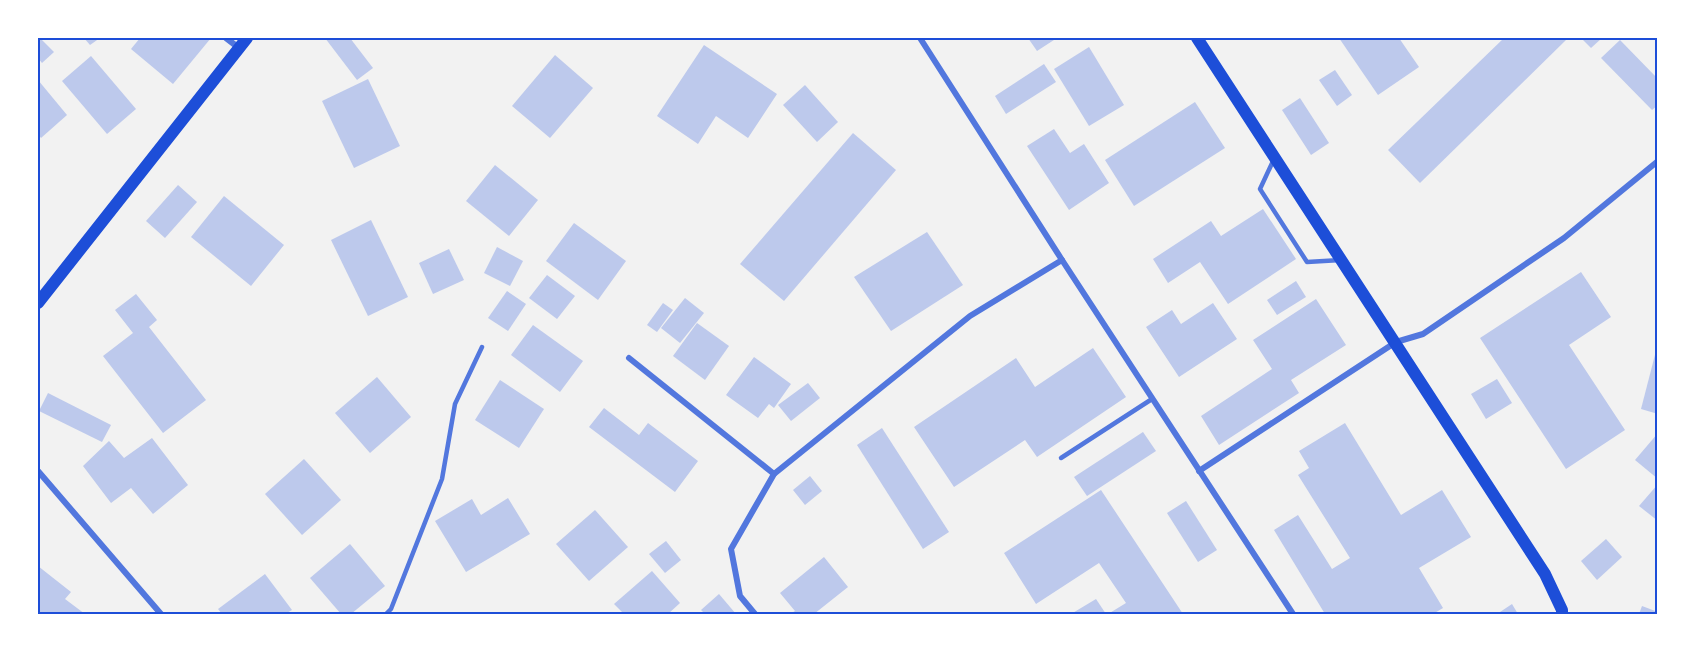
<svg xmlns="http://www.w3.org/2000/svg" width="1695" height="652" font-family="'Golos Text',sans-serif">
  <style>
    .building { fill: #bdc9ec }
    .lines { fill: none; stroke-linecap: round; stroke-linejoin: round }
    .service { stroke: #5277de; stroke-width: 4.5 }
    .minor { stroke: #5277de; stroke-width: 6 }
    .secondary { stroke: #1d4ed8; stroke-width: 12 }
    .neatline { fill: none; stroke: #1d4ed8; stroke-width: 2 }
  </style>
  <rect width="100%" height="100%" fill="#f2f2f2"/>
  <g class="building">
    <polygon points="38,38 40,38 54,52 42,63 38,58"/>
    <polygon points="84,38 100,38 90,45"/>
    <polygon points="140,38 211,38 173,84 131,49"/>
    <polygon points="325,38 350,38 373,68 357,80"/>
    <polygon points="1028,38 1057,38 1037,51"/>
    <polygon points="1339,38 1399,38 1419,67 1378,95"/>
    <polygon points="1504,38 1564,38 1566,40 1420,183 1388,150"/>
    <polygon points="1581,38 1602,38 1591,48"/>
    <polygon points="1620,40 1658,79 1658,105 1652,110 1601,58"/>
    <polygon points="704,45 777,94 748,138 716,116 698,144 657,116"/>
    <polygon points="1089,47 1124,105 1089,126 1054,69"/>
    <polygon points="555,55 593,88 550,138 512,106"/>
    <polygon points="91,56 136,109 107,134 62,81"/>
    <polygon points="1044,64 1056,82 1006,114 995,96"/>
    <polygon points="1335,70 1352,95 1337,106 1319,80"/>
    <polygon points="368,79 400,146 354,168 322,101"/>
    <polygon points="38,80 67,115 41,138 38,134"/>
    <polygon points="805,85 838,122 817,142 783,105"/>
    <polygon points="1300,98 1329,143 1311,155 1282,110"/>
    <polygon points="1195,102 1225,148 1134,206 1105,160"/>
    <polygon points="1054,129 1070,153 1084,144 1109,183 1069,210 1027,146"/>
    <polygon points="853,133 896,170 784,301 740,264"/>
    <polygon points="495,165 538,200 509,236 466,201"/>
    <polygon points="178,185 197,202 165,238 146,221"/>
    <polygon points="224,196 284,245 251,286 191,237"/>
    <polygon points="1263,209 1296,259 1228,304 1200,262 1168,283 1153,259 1211,221 1221,236"/>
    <polygon points="371,220 408,297 368,316 331,240"/>
    <polygon points="574,223 626,261 598,300 546,261"/>
    <polygon points="927,232 963,285 891,331 854,277"/>
    <polygon points="497,247 523,261 510,286 484,273"/>
    <polygon points="449,249 464,280 433,294 419,263"/>
    <polygon points="1581,272 1611,317 1569,345 1625,430 1566,469 1480,338"/>
    <polygon points="547,275 575,296 557,319 529,298"/>
    <polygon points="1296,281 1306,297 1277,315 1267,300"/>
    <polygon points="507,291 526,304 508,331 488,318"/>
    <polygon points="136,294 157,320 149,327 206,400 163,433 103,356 133,333 115,310"/>
    <polygon points="685,298 704,313 680,343 661,328"/>
    <polygon points="1316,299 1346,345 1291,380 1299,393 1219,445 1201,416 1272,369 1253,340"/>
    <polygon points="663,303 673,310 657,332 647,325"/>
    <polygon points="1213,303 1237,339 1179,377 1146,327 1172,310 1181,324"/>
    <polygon points="697,323 729,346 705,380 673,356"/>
    <polygon points="533,325 583,361 560,392 511,355"/>
    <polygon points="1657,347 1658,347 1658,414 1641,409"/>
    <polygon points="1093,348 1126,397 1037,457 1025,440 954,487 914,427 1016,358 1035,387"/>
    <polygon points="754,357 791,384 774,408 769,404 758,418 726,395"/>
    <polygon points="377,377 411,417 370,453 335,413"/>
    <polygon points="1497,379 1512,403 1486,419 1471,394"/>
    <polygon points="500,380 544,409 519,448 475,420"/>
    <polygon points="808,383 820,398 791,421 778,405"/>
    <polygon points="48,393 111,425 102,442 39,411"/>
    <polygon points="604,408 639,435 648,423 698,461 675,492 589,427"/>
    <polygon points="1345,423 1401,515 1442,490 1471,537 1419,568 1443,608 1433,614 1325,614 1274,530 1298,515 1332,569 1350,558 1298,475 1309,468 1299,451"/>
    <polygon points="882,428 949,532 923,549 857,445"/>
    <polygon points="1143,432 1156,451 1087,496 1074,477"/>
    <polygon points="1658,433 1658,479 1635,460"/>
    <polygon points="152,438 188,485 153,514 131,488 111,503 83,466 109,441 124,458"/>
    <polygon points="304,459 341,500 302,535 265,494"/>
    <polygon points="810,476 822,491 805,505 793,490"/>
    <polygon points="1658,484 1658,521 1639,506"/>
    <polygon points="1101,490 1183,614 1108,614 1126,603 1099,563 1036,604 1004,553"/>
    <polygon points="508,498 530,534 466,572 435,521 472,499 481,515"/>
    <polygon points="1186,501 1217,550 1198,562 1167,513"/>
    <polygon points="595,510 628,547 589,581 556,544"/>
    <polygon points="1606,539 1622,557 1597,580 1581,561"/>
    <polygon points="666,541 681,560 665,573 649,554"/>
    <polygon points="350,544 385,586 351,614 341,614 310,578"/>
    <polygon points="824,557 848,587 814,614 790,614 795,611 780,593"/>
    <polygon points="38,566 71,592 65,599 85,614 38,614"/>
    <polygon points="652,571 680,603 668,614 624,614 614,604"/>
    <polygon points="265,574 292,610 285,614 222,614 218,609"/>
    <polygon points="719,594 736,614 705,614 701,610"/>
    <polygon points="1096,599 1106,614 1071,614"/>
    <polygon points="1512,604 1518,614 1497,614"/>
    <polygon points="1642,606 1658,612 1658,614 1639,614"/>
  </g>
  <g class="lines">
    <g class="service">
      <polyline points="1274,159 1260,189 1307,262 1341,260"/>
      <polyline points="1061,458 1152,399"/>
      <polyline points="386,614 391,609 442,479 455,404 482,347"/>
    </g>
    <g class="minor">
      <polyline points="226,38 239,48"/>
      <polyline points="920,38 1062,260 1293,614"/>
      <polyline points="629,358 774,474"/>
      <polyline points="38,471 161,614"/>
      <polyline points="1199,471 1396,342 1423,334 1564,238 1658,161"/>
      <polyline points="755,614 740,596 731,549 774,474 970,316 1062,260"/>
    </g>
    <g class="secondary">
      <path d="M1197 38C1313 217 1430 395 1545 574L1562 610V614"/>
      <polyline points="38,303 247,38"/>
    </g>
  </g>
  <rect width="1695" height="652" fill="none" stroke="#ffffff" stroke-width="78"/>
  <rect x="39" y="39" width="1617" height="574" class="neatline"/>
</svg>
